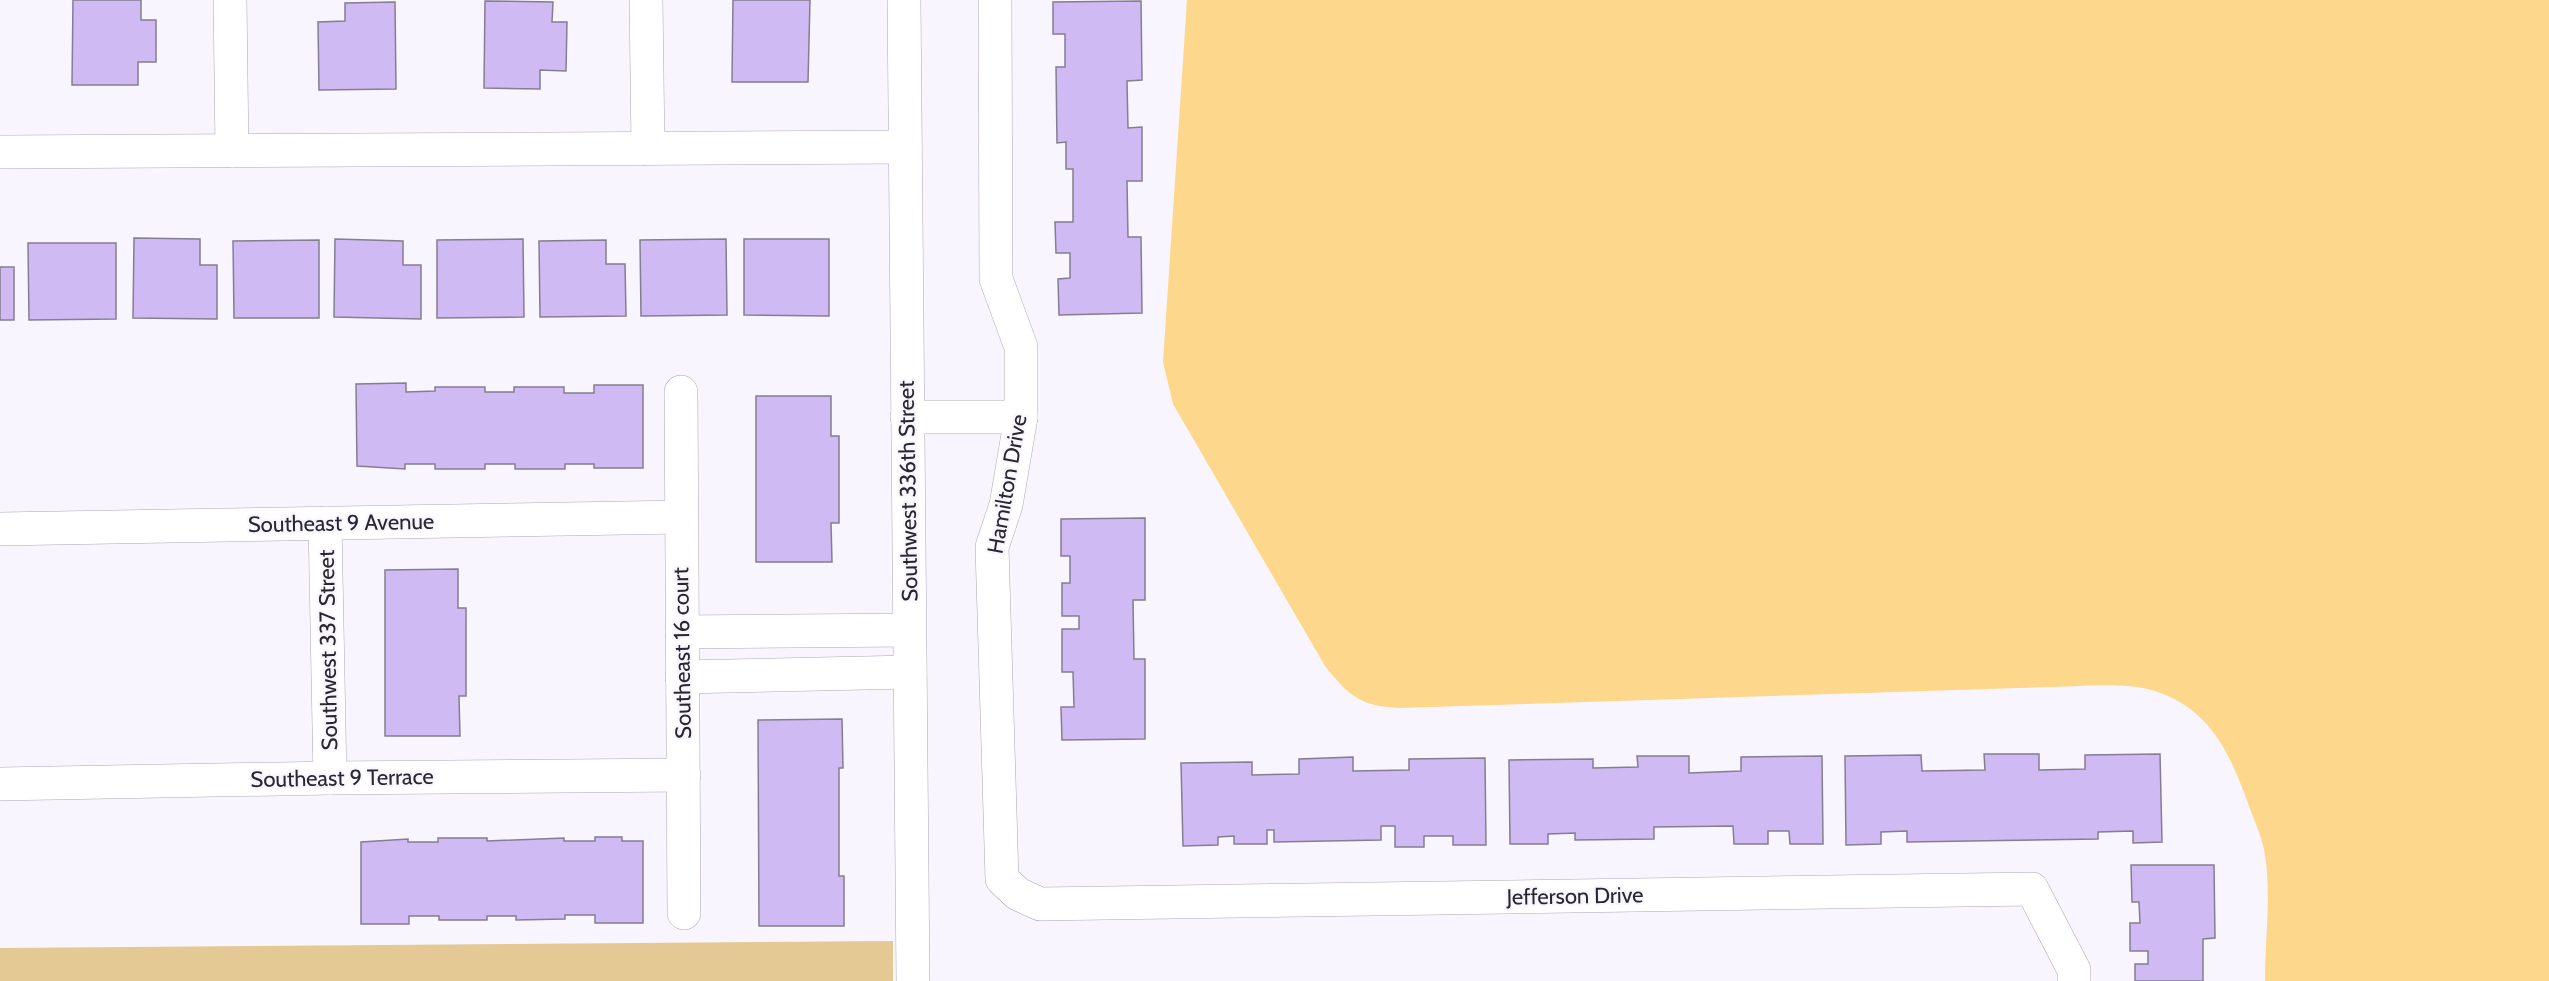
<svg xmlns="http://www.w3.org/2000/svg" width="2549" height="981" font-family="Cabin,sans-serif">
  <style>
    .green { fill: #e4c994 }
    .water { fill: #fdd78b }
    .building { fill: #cfbaf4; stroke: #847e90; stroke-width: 1.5 }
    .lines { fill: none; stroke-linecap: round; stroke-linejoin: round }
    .minor-casing { stroke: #ada6b9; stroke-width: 34 }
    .minor { stroke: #fff; stroke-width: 33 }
    .labels { text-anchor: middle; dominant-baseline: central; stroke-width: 4.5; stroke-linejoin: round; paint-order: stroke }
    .street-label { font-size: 22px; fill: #29272e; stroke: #f8f5fe }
  </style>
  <rect width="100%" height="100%" fill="#f8f5fe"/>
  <polygon class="green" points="893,941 893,981 0,981 0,948"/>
  <path class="water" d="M1187 0H2549V981H2265C2265 938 2272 891 2264 849 2261 835 2254 820 2249 806 2230 754 2212 710 2155 691 2126 681 2078 687 2046 687L1399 708C1360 706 1349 696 1325 666L1173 404 1163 362Z"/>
  <g class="building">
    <polygon points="73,0 141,0 141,20 156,20 156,62 138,62 138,85 72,85"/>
    <polygon points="733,0 810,0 808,82 732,82"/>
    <polygon points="485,1 553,2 552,22 567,22 566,71 540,70 540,89 484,88"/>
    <polygon points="1141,1 1142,80 1127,81 1128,128 1142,127 1142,181 1127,181 1128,237 1141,237 1142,313 1059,315 1058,279 1070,278 1070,253 1056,253 1055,222 1073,222 1073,169 1066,169 1066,142 1057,143 1056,67 1065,67 1065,34 1053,34 1053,2"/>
    <polygon points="395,2 396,89 319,90 318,22 345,21 345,3"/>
    <polygon points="134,238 200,239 200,265 217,265 217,319 133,318"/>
    <polygon points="335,239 403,241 403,265 421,265 421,319 334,317"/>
    <polygon points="523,239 524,317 437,318 437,240"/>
    <polygon points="726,239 727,315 641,316 640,240"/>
    <polygon points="744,239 829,239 829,316 744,315"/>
    <polygon points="319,240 319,318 234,318 233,241"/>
    <polygon points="606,240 606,264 625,264 626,316 540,317 539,241"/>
    <polygon points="28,243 116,243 116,319 29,320"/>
    <rect x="0" y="267" width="14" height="53"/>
    <polygon points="406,383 406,392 435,391 435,387 485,387 485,392 514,392 514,387 564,387 564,393 594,393 594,385 643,385 643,468 594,468 594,464 565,464 565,469 515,469 515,464 485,464 485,469 435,469 435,464 405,464 405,469 357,466 356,384"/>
    <polygon points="756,396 831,396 831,436 839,436 839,523 831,523 832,562 756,562"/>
    <polygon points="1145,518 1145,600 1133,600 1134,659 1145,659 1145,739 1062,740 1061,707 1074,707 1073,672 1062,672 1062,629 1079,629 1079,616 1062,616 1062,583 1070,583 1070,556 1061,556 1061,519"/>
    <polygon points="458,569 458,608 466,608 466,696 459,696 460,736 385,736 385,570"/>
    <polygon points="842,719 843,768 839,768 839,876 844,876 844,926 759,926 758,720"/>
    <polygon points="1984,754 2039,754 2039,770 2085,769 2085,755 2160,754 2162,842 2133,843 2133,831 2098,832 2098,839 1907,842 1907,831 1881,832 1881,844 1846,845 1845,756 1921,755 1922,771 1985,770"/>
    <polygon points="1637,756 1689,756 1689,773 1741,771 1741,757 1822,756 1823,844 1790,844 1789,831 1768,831 1768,844 1734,844 1733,826 1654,827 1654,839 1575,840 1575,833 1548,834 1548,844 1510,844 1509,760 1593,759 1593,768 1638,767"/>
    <polygon points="1353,757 1353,771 1409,770 1409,759 1485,758 1486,845 1453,845 1453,836 1424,836 1424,847 1395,847 1395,826 1381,826 1381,840 1274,842 1274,830 1267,830 1267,844 1234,844 1234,836 1218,837 1218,845 1183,846 1181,763 1252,762 1252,775 1299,774 1299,759"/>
    <polygon points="595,837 622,837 622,841 643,841 643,923 595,923 595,915 565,915 565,919 516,920 516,916 487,916 487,920 439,920 439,916 409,916 409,924 361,924 361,842 408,839 408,842 438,842 438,838 487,838 487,841 564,838 564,841 595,841"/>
    <polygon points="2131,865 2214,865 2215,938 2203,939 2203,981 2135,981 2135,964 2148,964 2148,951 2130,951 2130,923 2140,923 2139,902 2132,902"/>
  </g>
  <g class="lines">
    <defs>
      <g id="minor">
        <polyline points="230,0 232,151"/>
        <polyline points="646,0 648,149"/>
        <polyline points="904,0 913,981"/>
        <polyline points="995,0 996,279 1021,347 1021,417 1006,505 992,547 1002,879 1018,894 1040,904 2032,889 2074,970 2074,981"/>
        <polyline points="0,152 905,147"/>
        <polyline points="681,392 684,913"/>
        <polyline points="907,417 1021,417"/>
        <polyline points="325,523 330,778"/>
        <polyline points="0,529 681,517"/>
        <polyline points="682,632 909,630"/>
        <polyline points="682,677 910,672"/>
        <polyline points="0,784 330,778 684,775"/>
      </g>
    </defs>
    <use href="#minor" class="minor-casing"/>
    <use href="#minor" class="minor"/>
  </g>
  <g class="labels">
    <g class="street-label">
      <text transform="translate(1007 484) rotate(-80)">Hamilton Drive</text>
      <text transform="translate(908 491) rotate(-91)">Southwest 336th Street</text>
      <text transform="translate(341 523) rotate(-1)">Southeast 9 Avenue</text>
      <text transform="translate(328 650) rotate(-91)">Southwest 337 Street</text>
      <text transform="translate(682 653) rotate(-91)">Southeast 16 court</text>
      <text transform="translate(342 778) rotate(-1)">Southeast 9 Terrace</text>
      <text transform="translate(1575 896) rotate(-1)">Jefferson Drive</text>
    </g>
  </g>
</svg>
